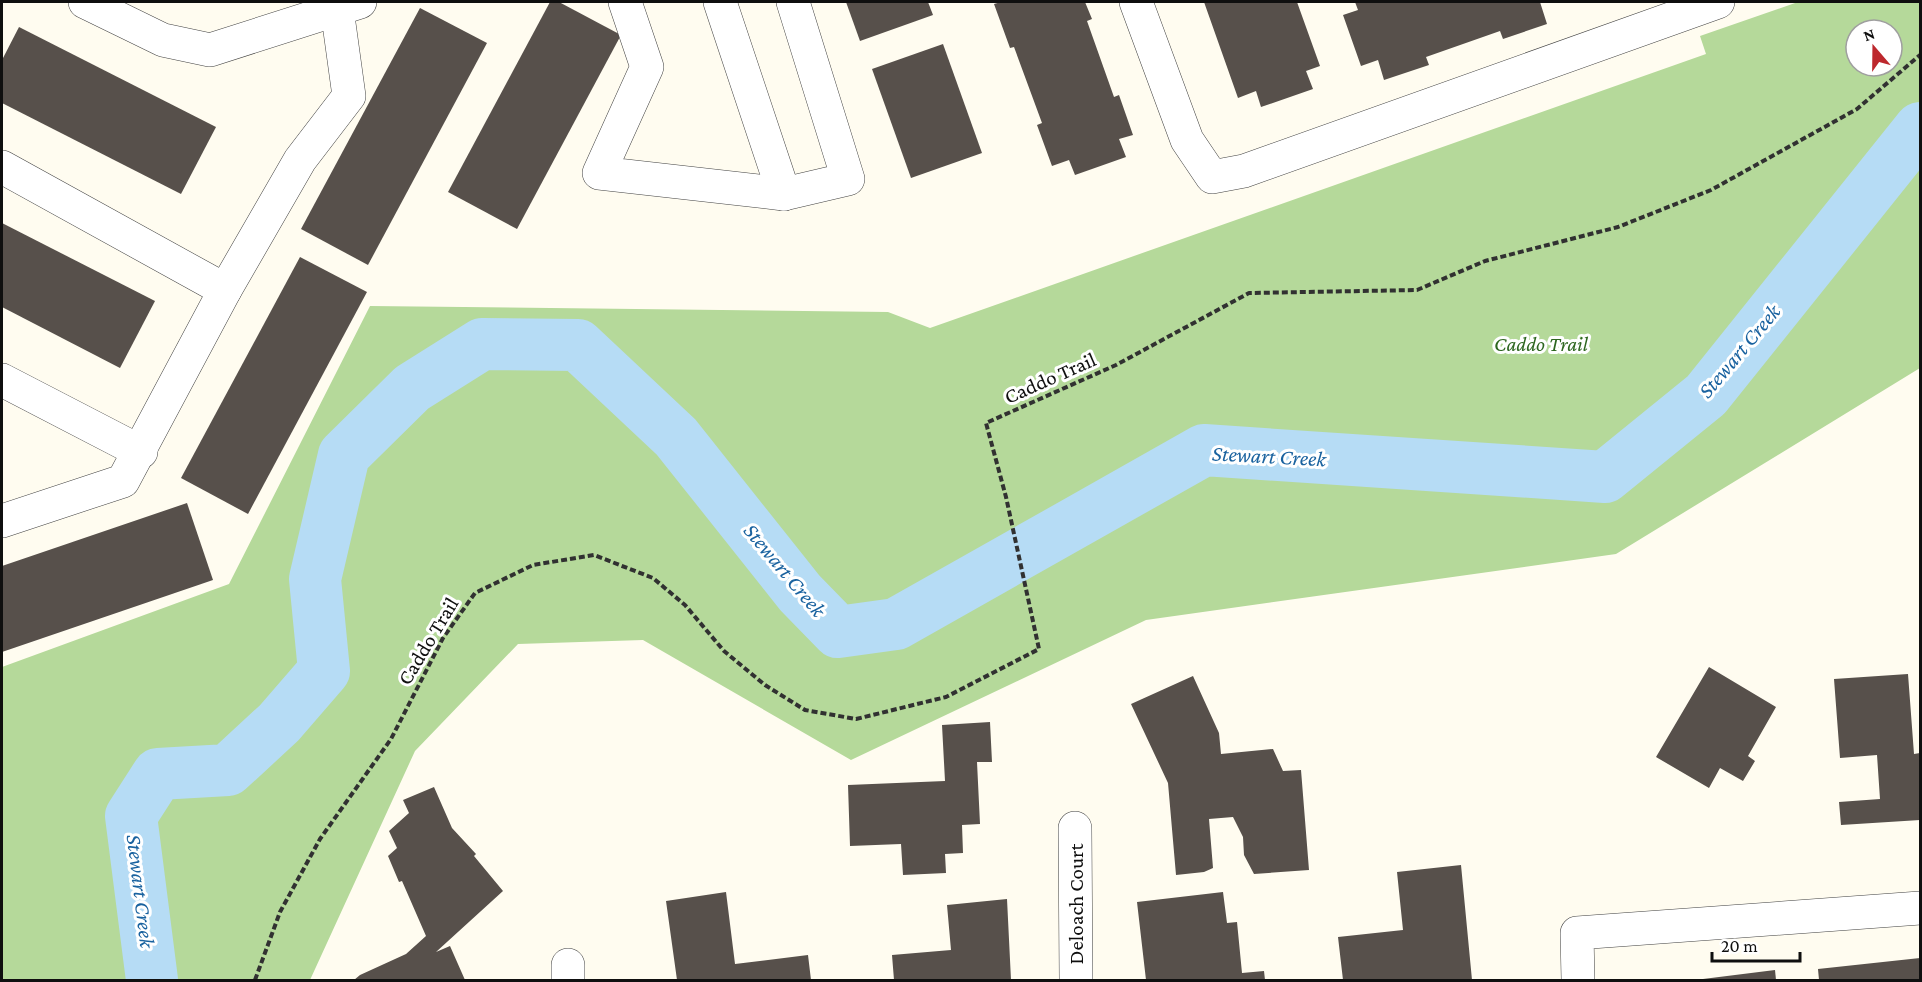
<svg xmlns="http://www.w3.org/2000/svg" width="1922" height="982" font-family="'Crimson Pro',serif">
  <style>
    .forest { fill: #b5d99a; fill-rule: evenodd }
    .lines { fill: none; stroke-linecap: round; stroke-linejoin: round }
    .river { stroke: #b6dcf5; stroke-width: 52 }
    .building { fill: #57504b }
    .minor-casing { stroke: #424242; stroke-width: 34 }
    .path { stroke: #313131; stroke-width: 4; stroke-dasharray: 6 3; stroke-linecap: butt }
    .minor { stroke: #fff; stroke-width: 33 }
    .labels { text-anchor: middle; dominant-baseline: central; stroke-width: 6; stroke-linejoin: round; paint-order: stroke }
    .park-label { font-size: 21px; font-style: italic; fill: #2d661f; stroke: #fff }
    .street-label { font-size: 21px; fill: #0f0f0f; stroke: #fff }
    .water-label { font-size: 22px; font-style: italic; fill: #19629f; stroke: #fff }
  </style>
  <rect width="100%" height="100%" fill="#fffcf0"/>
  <path class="forest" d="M1798 2H1920V368L1616 554 1146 620 851 760 643 640 518 644 415 751 310 980H2V667L229 584 370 306 888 312 930 328 1706 54 1700 36ZM1856 30H1892V66H1856Z"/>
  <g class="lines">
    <polyline class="river" points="152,980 131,816 158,774 228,770 279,723 324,671 315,579 344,455 412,388 482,344 578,345 676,437 800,593 838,632 896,624 1204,450 1605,477 1706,395 1920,128"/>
  </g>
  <g class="building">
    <polygon points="550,2 559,2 621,35 517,229 448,192"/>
    <polygon points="846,2 928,2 933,15 860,41"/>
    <polygon points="1001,2 1085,2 1092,19 1087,21 1114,97 1119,95 1133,135 1119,139 1126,157 1075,175 1069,160 1052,166 1037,125 1042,123 1014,47 1010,48 994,4"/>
    <polygon points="1204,2 1297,2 1320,66 1306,71 1313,89 1261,107 1256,91 1238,98"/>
    <polygon points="1355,2 1540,2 1547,24 1503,39 1500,31 1426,57 1429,65 1384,80 1378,60 1361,66 1343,15 1358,10"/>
    <polygon points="420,8 487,43 368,265 301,229"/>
    <polygon points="19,27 216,127 181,194 2,103 2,60"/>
    <polygon points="943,44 982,153 911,178 872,69"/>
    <polygon points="2,223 155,301 120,368 2,307"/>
    <polygon points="300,257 367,292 248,514 181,478"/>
    <polygon points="187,503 213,580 2,652 2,566"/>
    <polygon points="1709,667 1776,707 1748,756 1755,761 1743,781 1720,768 1709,788 1656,757"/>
    <polygon points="1908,674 1914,754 1920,753 1920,820 1841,825 1839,802 1880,799 1877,755 1840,758 1834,679"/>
    <polygon points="1193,676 1219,733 1221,754 1273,749 1283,771 1301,770 1309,870 1254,874 1244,855 1243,837 1233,817 1209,819 1213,868 1204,872 1176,875 1168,783 1131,704"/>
    <polygon points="990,722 992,762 977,762 980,824 962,825 963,853 945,854 946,873 903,875 901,844 850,846 848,785 945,781 942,725"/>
    <polygon points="434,787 452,828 476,854 474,856 503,891 436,952 450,946 465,980 354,980 360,975 406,954 426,936 402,881 399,882 388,856 397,848 389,831 409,813 403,800"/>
    <polygon points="1461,865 1472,980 1343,980 1338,937 1403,930 1397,872"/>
    <polygon points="726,892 735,964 808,955 811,980 677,980 666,901"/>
    <polygon points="1223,892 1227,923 1237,922 1242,973 1264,971 1265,980 1146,980 1137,902"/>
    <polygon points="1007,899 1011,980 894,980 892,955 951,950 947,905"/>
    <polygon points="1920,958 1920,980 1819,980 1818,969"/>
    <polygon points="1775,970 1776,980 1703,980 1703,979"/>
  </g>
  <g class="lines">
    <defs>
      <g id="minor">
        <polyline points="85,2 163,40 210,50 360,2"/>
        <polyline points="625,2 647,67 599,173 784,194 848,179 793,2"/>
        <polyline points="720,2 784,194"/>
        <polyline points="1136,2 1187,140 1212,177 1244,171 1718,2"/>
        <polyline points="2,167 225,290"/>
        <polyline points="2,380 141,452"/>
        <polyline points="2,521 123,481 225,290 300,160 349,96 337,9"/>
        <polyline points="1075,828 1076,980"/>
        <polyline points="568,980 568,965"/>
        <polyline points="1578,980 1577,933 1920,908"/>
      </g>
    </defs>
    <use href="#minor" class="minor-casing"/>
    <polyline class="path" points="255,980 280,912 320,839 391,739 443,638 475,593 533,565 594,555 653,578 685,605 724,651 765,685 805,710 856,719 946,697 1039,649 1006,497 986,423 1116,365 1249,293 1417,290 1485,261 1618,227 1711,190 1857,109 1920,55"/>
    <use href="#minor" class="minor"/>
  </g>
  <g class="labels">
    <g class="park-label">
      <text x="1541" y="344">Caddo Trail</text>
    </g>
    <g class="street-label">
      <text transform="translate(1050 378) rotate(-24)">Caddo Trail</text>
      <text transform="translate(428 641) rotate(-59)">Caddo Trail</text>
      <text transform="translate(1076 904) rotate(-90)">Deloach Court</text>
    </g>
    <g class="water-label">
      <text transform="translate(1739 351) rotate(-50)">Stewart Creek</text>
      <text transform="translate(1269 456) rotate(3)">Stewart Creek</text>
      <text transform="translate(785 570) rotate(50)">Stewart Creek</text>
      <text transform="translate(141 891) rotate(83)">Stewart Creek</text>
    </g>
  </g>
  <rect width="1922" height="982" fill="none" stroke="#0f0f0f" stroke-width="6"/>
  <g transform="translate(1874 48) rotate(340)"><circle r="28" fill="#ffffff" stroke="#9f9f9f" stroke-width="1.5"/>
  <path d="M0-4.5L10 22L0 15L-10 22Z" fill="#bd282d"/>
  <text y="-9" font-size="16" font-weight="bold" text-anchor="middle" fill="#0f0f0f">N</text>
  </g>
  <path d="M1712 952v9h88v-9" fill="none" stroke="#0f0f0f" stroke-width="3"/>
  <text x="1721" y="952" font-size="18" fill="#0f0f0f" stroke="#ffffff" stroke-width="4.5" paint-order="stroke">20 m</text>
</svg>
